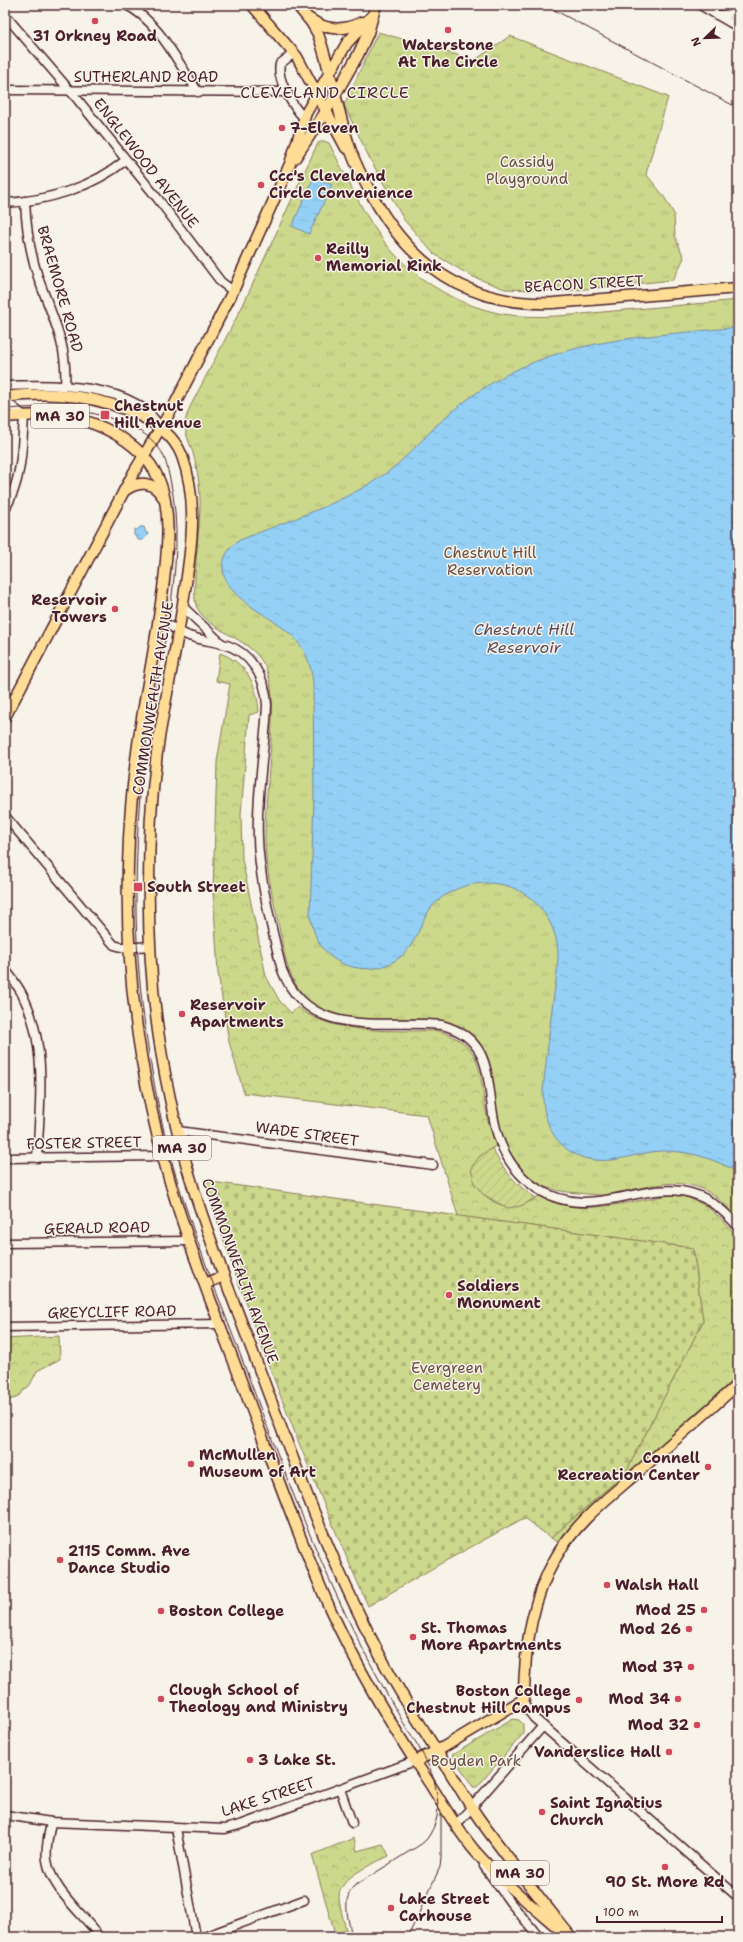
<svg xmlns="http://www.w3.org/2000/svg" width="743" height="1942" font-family="'Shantell Sans',sans-serif">
  <style>
    .forest { fill: url(#forest-crowns); stroke: #8b7c5b }
    .cemetery { fill: url(#cemetery-stones); stroke: #8b7c5b }
    .park { fill: url(#park-tufts); stroke: #8b7c5b }
    .garden { fill: url(#garden-furrows); stroke: #8b7c5b }
    .water { fill: url(#water-ripples); stroke: #7689a4 }
    .lines { fill: none; stroke-linecap: round; stroke-linejoin: round }
    .minor-casing { stroke: #4a1f2b; stroke-width: 11 }
    .major-casing { stroke: #4a1f2b; stroke-width: 13 }
    .minor { stroke: #f7f3e8; stroke-width: 8 }
    .major { stroke: #ffdd96; stroke-width: 10 }
    .tram { stroke: #4a1f2b; stroke-width: 1 }
    .poi-dot { fill: #d1495b; stroke: #f7f3e8; stroke-width: 1.5 }
    .labels { text-anchor: middle; dominant-baseline: central; stroke-width: 3; stroke-linejoin: round; paint-order: stroke }
    .shield { fill: #f7f3e8; stroke: #7e5f64; stroke-width: 1 }
    .shield-label { font-size: 14px; font-weight: bold; fill: #4a1f2b }
    .poi-label { font-size: 15px; font-weight: bold; fill: #4a1f2b; stroke: #f7f3e8; text-anchor: start }
    .street-label { font-size: 15px; fill: #4a1f2b; stroke: #f7f3e8 }
    .park-label { font-size: 15px; fill: #6a4d43; stroke: #f7f3e8 }
    .neighbourhood-label { font-size: 16px; letter-spacing: 1px; fill: #4a1f2b; stroke: #f7f3e8 }
    .water-label { font-size: 16px; font-style: italic; fill: #5c4b5e; stroke: #f7f3e8 }
  </style>
  <defs>
    <pattern id="forest-crowns" width="20" height="18" patternUnits="userSpaceOnUse"><rect width="20" height="18" fill="#ccd88b"/><path d="M2 6a3 3 0 1 1 6 0M12 15a3 3 0 1 1 6 0" fill="none" stroke="#b1b978"/></pattern>
    <pattern id="cemetery-stones" width="16" height="16" patternUnits="userSpaceOnUse"><rect width="16" height="16" fill="#ccd88b"/><path d="M2 7V4a2 2 0 0 1 4 0v3zM10 15v-3a2 2 0 0 1 4 0v3z" fill="#b1b978"/></pattern>
    <pattern id="park-tufts" width="24" height="20" patternUnits="userSpaceOnUse"><rect width="24" height="20" fill="#ccd88b"/><path d="M3 7l-1-3M5 7V3M7 7l1-3M15 17l-1-3M17 17v-4M19 17l1-3" fill="none" stroke="#b1b978"/></pattern>
    <pattern id="garden-furrows" width="10" height="10" patternUnits="userSpaceOnUse"><rect width="10" height="10" fill="#ccd88b"/><path d="M-1 1l2-2M0 10L10 0M9 11l2-2" fill="none" stroke="#b1b978"/></pattern>
    <pattern id="water-ripples" width="26" height="14" patternUnits="userSpaceOnUse"><rect width="26" height="14" fill="#94d0f5"/><path d="M2 4q2-2 4 0t4 0M15 11q2-2 4 0t4 0" fill="none" stroke="#81b2d2"/></pattern>
  </defs>
  <rect width="100%" height="100%" fill="#f7f3e8"/>
  <filter id="ink" filterUnits="userSpaceOnUse"><feTurbulence type="fractalNoise" baseFrequency=".025" numOctaves="2"/><feDisplacementMap in="SourceGraphic" scale="8" xChannelSelector="R" yChannelSelector="G"/><feConvolveMatrix kernelMatrix="1 2 1 2 8 2 1 2 1" color-interpolation-filters="sRGB"/></filter>
  <g filter="url(#ink)">
    <g class="forest">
      <path d="M220 653C247 663 257 685 259 712L249 715 241 814 242 859 266 976 279 1000 291 1013 298 1007C331 1036 398 1030 439 1031 479 1044 479 1063 484 1100 486 1116 491 1131 496 1146L480 1156 474 1183C493 1208 513 1214 539 1196 577 1216 610 1205 649 1199 662 1196 676 1193 689 1198 710 1205 724 1221 738 1238V1375L577 1520 557 1542 551 1538 626 1472 703 1321 693 1248 458 1216 427 1115 244 1093 229 1042 218 973 213 891 217 762 230 684 216 681Z"/>
      <polygon points="59,1336 60,1359 37,1371 30,1385 16,1398 5,1401 5,1339"/>
      <path d="M354 1838 357 1851 383 1844 389 1856C373 1864 338 1877 339 1898 340 1911 345 1924 348 1937H336L312 1855Z"/>
    </g>
    <path class="cemetery" d="M204 1181 693 1248 703 1321 626 1472 551 1538 524 1518 440 1564 368 1606C306 1467 251 1326 204 1181Z"/>
    <g class="park">
      <polygon points="378,32 475,60 510,36 668,97 646,174 663,195 674,214 675,236 684,258 673,280 566,291 505,289 471,276 434,254 404,220 370,159 344,105"/>
      <path d="M324 141 329 143C345 174 360 208 380 236 408 276 455 305 503 314 539 320 578 314 614 311 656 307 697 304 738 300V1219C730 1211 722 1200 712 1194 673 1171 641 1192 601 1195 594 1195 585 1194 578 1193 564 1192 549 1190 537 1182 511 1166 500 1135 496 1106 492 1082 494 1056 475 1038 432 997 355 1041 310 1002 289 983 285 959 280 932 274 901 265 869 265 838 265 806 269 774 271 742 272 718 275 693 267 671 253 636 214 636 197 608 190 596 201 521 200 501 200 485 197 468 193 453 190 444 185 434 185 424 185 418 188 413 190 407L243 305 315 149 318 143Z"/>
      <polygon points="513,1719 519,1720 523,1724 523,1734 477,1787 473,1787 452,1755"/>
    </g>
    <path class="garden" d="M492 1148C503 1170 516 1185 536 1198L521 1206 508 1208 498 1203 483 1194 474 1183 471 1168 480 1156Z"/>
    <g class="water">
      <polygon points="314,177 332,185 309,234 292,226"/>
      <path d="M738 327V1172C716 1160 694 1152 668 1151 647 1150 631 1158 611 1160 567 1165 541 1132 543 1090 546 1063 549 1036 552 1009 554 991 558 973 558 955 558 925 537 895 508 886 486 880 463 883 444 896 422 911 423 929 409 948 393 969 365 974 341 963 321 953 313 935 310 914L314 798 313 682C311 667 307 652 296 640 277 616 219 599 223 564 225 553 231 546 240 540 290 520 344 503 388 472 405 459 419 443 434 428 463 400 496 377 534 362 598 336 670 335 738 327Z"/>
      <path d="M140 527H144L146 533H148C146 539 142 542 137 539L134 535V529L137 530Z"/>
    </g>
    <g class="lines">
      <defs>
        <g id="minor">
          <path d="M126 5C158 20 178 63 198 92"/>
          <polyline points="700,5 738,27"/>
          <polyline points="5,15 78,100 158,199 221,282 233,291"/>
          <polyline points="717,15 738,13"/>
          <path d="M294 53 280 64C276 79 293 107 304 118"/>
          <polyline points="5,90 287,92"/>
          <path d="M25 201C26 227 30 252 38 277 51 315 68 343 65 385"/>
          <path d="M5 203C48 201 93 187 126 160"/>
          <path d="M5 386C49 384 137 382 160 428"/>
          <path d="M5 401 24 416C22 448 22 481 5 509"/>
          <polyline points="182,606 222,644"/>
          <path d="M159 620C169 625 179 632 189 636 200 640 211 641 223 644 250 651 266 678 267 705 265 749 256 794 258 838 259 878 272 931 282 970 309 1041 383 1019 442 1025 493 1039 486 1079 494 1120 499 1148 513 1172 536 1188 609 1234 671 1144 738 1227"/>
          <polyline points="5,816 114,945 125,948 150,946"/>
          <path d="M5 969C11 977 18 986 22 994 48 1044 40 1104 37 1158"/>
          <polyline points="178,1131 433,1165"/>
          <polyline points="5,1158 163,1156"/>
          <polyline points="5,1243 189,1241"/>
          <polyline points="5,1327 220,1324"/>
          <polyline points="524,1699 525,1706 534,1718 738,1897"/>
          <polyline points="340,1789 352,1823"/>
          <polyline points="5,1815 51,1822 225,1829 243,1824 415,1761"/>
          <path d="M51 1822C49 1834 45 1848 47 1860 51 1887 77 1909 94 1929L98 1937"/>
          <polyline points="456,1825 543,1726"/>
          <polyline points="176,1828 196,1937"/>
          <polyline points="484,1866 510,1902 539,1937"/>
          <polyline points="204,1937 304,1900"/>
        </g>
        <g id="major">
          <polyline points="252,5 297,57 346,148"/>
          <path d="M297 5 311 22 318 34C331 70 337 109 349 145 354 162 363 179 372 195 411 267 469 306 553 303L738 288"/>
          <path d="M310 19C326 31 345 31 362 22"/>
          <polyline points="295,158 326,111 358,55 368,33 376,5"/>
          <path d="M5 397C23 395 41 394 59 395 98 397 167 415 182 456 199 502 191 550 184 597 177 644 167 691 159 738 152 786 149 834 149 881 147 985 163 1091 194 1190 211 1245 232 1297 252 1350 289 1448 324 1547 372 1640 392 1680 416 1718 440 1756 453 1776 464 1797 478 1817 507 1858 539 1897 571 1937"/>
          <path d="M5 417C22 416 40 414 57 416 98 419 147 444 161 485 170 512 168 543 165 571 160 621 150 669 142 718 134 767 129 816 128 866 125 982 143 1100 179 1211 199 1274 225 1337 248 1399 275 1470 300 1542 331 1611 358 1669 391 1725 426 1778 442 1802 456 1829 475 1851 499 1879 530 1904 558 1928"/>
          <path d="M124 491C139 480 153 481 163 497"/>
          <polyline points="5,717 134,472 176,402 233,291 290,164 306,113 347,43 371,17"/>
          <polyline points="205,1284 224,1276"/>
          <path d="M415 1761 437 1751 524 1699C524 1651 531 1601 555 1559 573 1526 603 1502 631 1478 667 1447 703 1416 738 1384"/>
        </g>
      </defs>
      <use href="#minor" class="minor-casing"/>
      <use href="#major" class="major-casing"/>
      <use href="#minor" class="minor"/>
      <use href="#major" class="major"/>
      <g class="tram">
        <polyline points="545,5 738,108"/>
        <path d="M5 409C24 408 46 406 65 408 93 412 141 423 158 447 166 456 167 468 170 479 190 567 155 671 144 759 138 802 137 845 136 888 135 965 145 1042 161 1118 180 1205 215 1287 246 1370 284 1472 322 1574 374 1670 383 1687 393 1705 403 1722 422 1752 442 1780 437 1817 435 1825 431 1834 426 1840 420 1846 411 1850 405 1854 388 1865 370 1876 354 1886 341 1900 349 1921 352 1937"/>
        <polyline points="408,1937 440,1867 441,1857 441,1814"/>
      </g>
    </g>
  </g>
  <g class="poi-dot">
    <circle cx="95" cy="21" r="4"/>
    <circle cx="448" cy="30" r="4"/>
    <circle cx="282" cy="128" r="4"/>
    <circle cx="261" cy="185" r="4"/>
    <circle cx="318" cy="258" r="4"/>
    <rect x="100" y="410" width="10" height="10" rx="2"/>
    <circle cx="115" cy="609" r="4"/>
    <rect x="133" y="882" width="10" height="10" rx="2"/>
    <circle cx="182" cy="1014" r="4"/>
    <circle cx="449" cy="1295" r="4"/>
    <circle cx="191" cy="1464" r="4"/>
    <circle cx="708" cy="1467" r="4"/>
    <circle cx="60" cy="1560" r="4"/>
    <circle cx="607" cy="1585" r="4"/>
    <circle cx="704" cy="1610" r="4"/>
    <circle cx="161" cy="1611" r="4"/>
    <circle cx="689" cy="1629" r="4"/>
    <circle cx="413" cy="1637" r="4"/>
    <circle cx="691" cy="1667" r="4"/>
    <circle cx="161" cy="1699" r="4"/>
    <circle cx="678" cy="1699" r="4"/>
    <circle cx="579" cy="1700" r="4"/>
    <circle cx="697" cy="1725" r="4"/>
    <circle cx="669" cy="1752" r="4"/>
    <circle cx="250" cy="1760" r="4"/>
    <circle cx="542" cy="1812" r="4"/>
    <circle cx="665" cy="1867" r="4"/>
    <circle cx="391" cy="1908" r="4"/>
  </g>
  <g class="labels">
    <g class="shield">
      <rect x="31" y="404" width="58" height="24" rx="3"/>
      <rect x="153" y="1136" width="58" height="24" rx="3"/>
      <rect x="491" y="1861" width="58" height="24" rx="3"/>
    </g>
    <g class="shield-label">
      <text x="60" y="416">MA 30</text>
      <text x="182" y="1148">MA 30</text>
      <text x="520" y="1873">MA 30</text>
    </g>
    <g class="poi-label">
      <text x="95" y="36" text-anchor="middle">31 Orkney Road</text>
      <text x="448" y="45" text-anchor="middle">Waterstone<tspan x="448" dy="17">At The Circle</tspan></text>
      <text x="290" y="128">7-Eleven</text>
      <text x="269" y="176">Ccc's Cleveland<tspan x="269" dy="17">Circle Convenience</tspan></text>
      <text x="326" y="249">Reilly<tspan x="326" dy="17">Memorial Rink</tspan></text>
      <text x="114" y="406">Chestnut<tspan x="114" dy="17">Hill Avenue</tspan></text>
      <text x="107" y="600" text-anchor="end">Reservoir<tspan x="107" dy="17">Towers</tspan></text>
      <text x="147" y="887">South Street</text>
      <text x="190" y="1005">Reservoir<tspan x="190" dy="17">Apartments</tspan></text>
      <text x="457" y="1286">Soldiers<tspan x="457" dy="17">Monument</tspan></text>
      <text x="199" y="1455">McMullen<tspan x="199" dy="17">Museum of Art</tspan></text>
      <text x="700" y="1458" text-anchor="end">Connell<tspan x="700" dy="17">Recreation Center</tspan></text>
      <text x="68" y="1551">2115 Comm. Ave<tspan x="68" dy="17">Dance Studio</tspan></text>
      <text x="615" y="1585">Walsh Hall</text>
      <text x="696" y="1610" text-anchor="end">Mod 25</text>
      <text x="169" y="1611">Boston College</text>
      <text x="421" y="1628">St. Thomas<tspan x="421" dy="17">More Apartments</tspan></text>
      <text x="681" y="1629" text-anchor="end">Mod 26</text>
      <text x="683" y="1667" text-anchor="end">Mod 37</text>
      <text x="169" y="1690">Clough School of<tspan x="169" dy="17">Theology and Ministry</tspan></text>
      <text x="571" y="1691" text-anchor="end">Boston College<tspan x="571" dy="17">Chestnut Hill Campus</tspan></text>
      <text x="670" y="1699" text-anchor="end">Mod 34</text>
      <text x="689" y="1725" text-anchor="end">Mod 32</text>
      <text x="661" y="1752" text-anchor="end">Vanderslice Hall</text>
      <text x="258" y="1760">3 Lake St.</text>
      <text x="550" y="1803">Saint Ignatius<tspan x="550" dy="17">Church</tspan></text>
      <text x="665" y="1882" text-anchor="middle">90 St. More Rd</text>
      <text x="399" y="1899">Lake Street<tspan x="399" dy="17">Carhouse</tspan></text>
    </g>
    <g class="street-label">
      <text x="146" y="77">SUTHERLAND ROAD</text>
      <text transform="translate(146 163) rotate(52)">ENGLEWOOD AVENUE</text>
      <text transform="translate(584 284) rotate(-3)">BEACON STREET</text>
      <text transform="translate(60 289) rotate(74)">BRAEMORE ROAD</text>
      <text transform="translate(153 698) rotate(-81)">COMMONWEALTH AVENUE</text>
      <text transform="translate(307 1134) rotate(8)">WADE STREET</text>
      <text transform="translate(84 1143) rotate(-1)">FOSTER STREET</text>
      <text transform="translate(97 1228) rotate(-1)">GERALD ROAD</text>
      <text transform="translate(240 1271) rotate(70)">COMMONWEALTH AVENUE</text>
      <text transform="translate(112 1312) rotate(-1)">GREYCLIFF ROAD</text>
      <text transform="translate(268 1797) rotate(-18)">LAKE STREET</text>
    </g>
    <g class="park-label">
      <text x="527" y="162">Cassidy<tspan x="527" dy="17">Playground</tspan></text>
      <text x="490" y="553">Chestnut Hill<tspan x="490" dy="17">Reservation</tspan></text>
      <text x="447" y="1368">Evergreen<tspan x="447" dy="17">Cemetery</tspan></text>
      <text x="476" y="1761">Boyden Park</text>
    </g>
    <g class="neighbourhood-label">
      <text x="325" y="92">CLEVELAND CIRCLE</text>
    </g>
    <g class="water-label">
      <text x="524" y="629">Chestnut Hill<tspan x="524" dy="18">Reservoir</tspan></text>
    </g>
  </g>
  <rect width="743" height="1942" fill="none" stroke="#f7f3e8" stroke-width="20"/>
  <rect x="10" y="10" width="723" height="1922" fill="none" stroke="#4a1f2b" stroke-width="1.5" filter="url(#ink)"/>
  <g transform="translate(705 38) rotate(247)" stroke="#f7f3e8" stroke-width="3" paint-order="stroke">
  <path d="M0-3L7 15L0 10L-7 15Z" fill="#4a1f2b"/>
  <text y="-6" font-size="11" font-weight="bold" text-anchor="middle" fill="#4a1f2b">N</text>
  </g>
  <path d="M597 1916v6h125v-6" fill="none" stroke="#4a1f2b" stroke-width="2"/>
  <text x="603" y="1916" font-size="12" fill="#4a1f2b" stroke="#f7f3e8" stroke-width="3" paint-order="stroke">100 m</text>
</svg>
